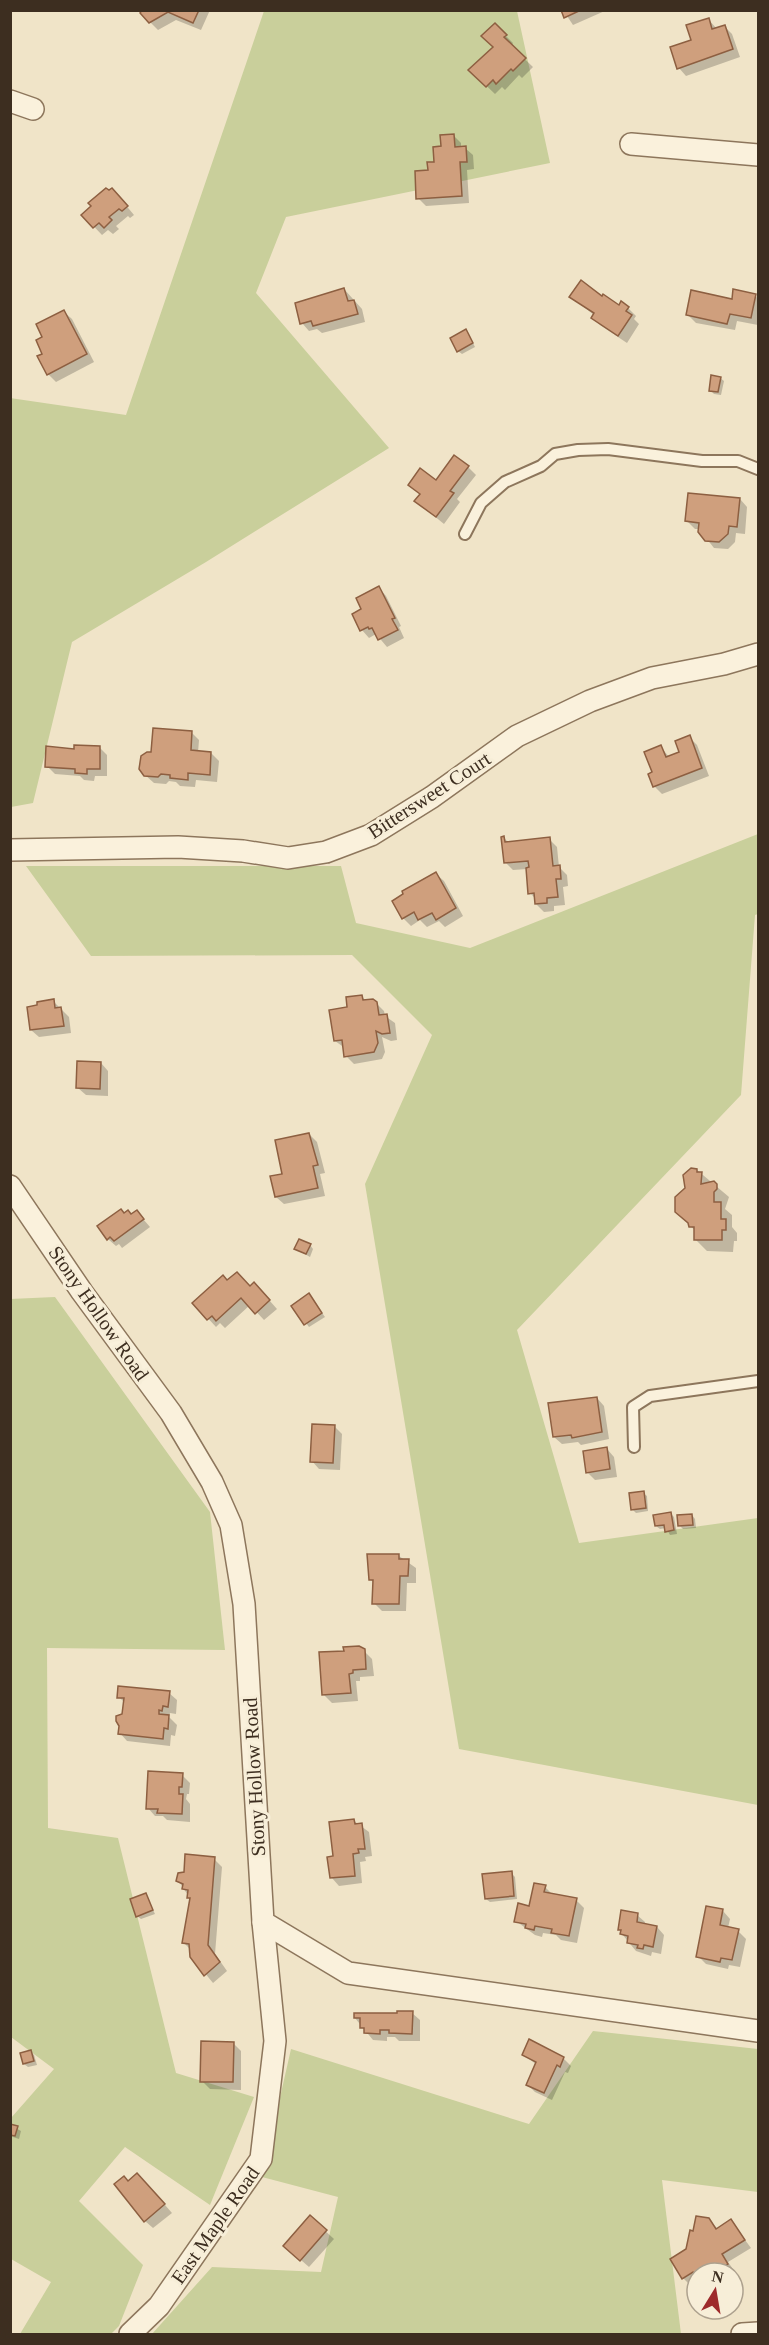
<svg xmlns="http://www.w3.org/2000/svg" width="769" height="2345" font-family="Georgia,serif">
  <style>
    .green { fill: #c9cf9b }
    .shadow { fill: #0003 }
    .building { fill: #cf9f7d; stroke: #8d5f41; stroke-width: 1.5 }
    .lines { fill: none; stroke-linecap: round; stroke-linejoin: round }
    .lane-casing { stroke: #8d765c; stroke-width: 14 }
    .street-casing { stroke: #8d765c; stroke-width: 24 }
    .lane { stroke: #faf1dc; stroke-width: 10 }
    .street { stroke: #faf1dc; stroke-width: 21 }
    .labels { text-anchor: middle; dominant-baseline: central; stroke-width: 6; stroke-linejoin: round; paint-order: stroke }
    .street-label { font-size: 20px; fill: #3d2e20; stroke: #f7eed8 }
  </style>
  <rect width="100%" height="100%" fill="#f0e4c8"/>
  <g class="green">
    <polygon points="264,11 517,11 550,163 286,217 256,293 389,448 206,562 72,642 33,803 11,807 10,398 126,415"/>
    <polygon points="758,834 758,914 755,915 741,1095 517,1330 579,1543 758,1518 758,1805 459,1749 365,1184 432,1035 352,955 91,956 26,866 341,866 356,923 470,948"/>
    <polygon points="55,1297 210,1512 225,1650 47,1648 48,1828 118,1838 176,2073 254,2097 210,2205 125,2147 79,2201 143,2265 119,2326 111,2334 20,2334 51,2282 11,2259 11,2118 54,2069 11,2037 10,1299"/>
    <polygon points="593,2031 758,2049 758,2192 662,2180 681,2334 152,2334 212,2267 321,2272 338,2197 262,2177 291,2049 529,2124"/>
  </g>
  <g class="shadow">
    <polygon points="144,10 210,10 201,30 176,20 158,30 150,22"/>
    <polygon points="563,10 607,10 573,25"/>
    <polygon points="708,19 717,29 724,26 732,34 740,57 686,76 679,68 693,40"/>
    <polygon points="495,25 513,43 511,46 533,67 522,78 519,75 505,90 502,87 495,94 470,70 495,48"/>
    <polygon points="453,135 461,143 461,148 465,148 473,155 474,169 467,170 469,203 426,206 418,198 442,148"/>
    <polygon points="119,197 134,215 130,218 128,216 116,226 119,229 113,234 108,230 102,235 83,215"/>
    <polygon points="344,289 362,309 365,322 322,333 317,329 309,331 302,323"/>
    <polygon points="755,295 758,299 758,325 737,321 735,330 696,323 688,315"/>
    <polygon points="571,297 602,298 619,307 628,308 636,316 634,319 639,324 627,343 600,325 593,317 594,315"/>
    <polygon points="64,312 72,319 94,362 56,382 48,374 44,354"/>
    <polygon points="469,335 475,347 462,354 458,351"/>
    <polygon points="720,378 724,381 721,395 714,394 710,390"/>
    <polygon points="468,467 476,475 457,499 460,502 444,524 416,501 421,495 409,485 436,482"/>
    <polygon points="740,499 747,507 745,534 736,533 735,542 728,549 714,548 699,529 695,529 687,521"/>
    <polygon points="379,588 386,596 401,626 399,627 404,638 387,647 376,634 369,638 362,630 363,609"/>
    <polygon points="191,732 199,740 198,753 211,753 219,761 217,782 196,780 195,787 180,786 176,782 169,781 166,784 154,783 145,775 152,754"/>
    <polygon points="689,737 697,745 709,776 662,794 654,786 654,773 661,747 669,757 681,753"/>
    <polygon points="99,747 107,755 107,776 95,776 94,781 84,780 80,776 55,774 47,766 76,750"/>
    <polygon points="504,838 509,843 549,839 557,847 559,867 567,875 568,886 563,887 565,905 554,906 554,911 544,912 536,904 536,899 530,893 527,869 513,870 505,862"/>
    <polygon points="436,874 444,881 463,916 445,927 439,921 427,927 420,920 411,926 403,918"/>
    <polygon points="361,996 366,1001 373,1000 384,1011 385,1016 395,1023 397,1040 391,1041 382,1037 385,1052 382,1059 354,1064 346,1056 345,1048 335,1041 349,1008"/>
    <polygon points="53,1001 69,1017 71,1033 39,1037 31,1030 39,1006"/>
    <polygon points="101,1063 108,1071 108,1096 86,1095 78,1088"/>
    <polygon points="309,1134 317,1142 325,1173 320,1174 325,1196 284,1204 276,1197 284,1175"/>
    <polygon points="697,1170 729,1197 725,1209 732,1215 732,1227 737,1233 737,1241 734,1241 733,1252 707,1251 695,1239 696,1231 690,1226 687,1189"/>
    <polygon points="137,1212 150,1227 122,1248 119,1244 116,1246 108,1239 124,1215 132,1216"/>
    <polygon points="310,1245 313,1249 310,1257 296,1249"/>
    <polygon points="227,1282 262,1292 277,1309 264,1320 250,1305 225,1328 220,1323 216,1327 194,1303"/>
    <polygon points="312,1299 325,1317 309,1327 293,1306"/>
    <polygon points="597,1398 604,1406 609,1439 581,1445 578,1442 562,1444 554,1437"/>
    <polygon points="334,1426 342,1434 340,1470 319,1469 312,1461"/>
    <polygon points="607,1449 614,1457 617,1477 595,1480 587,1472"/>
    <polygon points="643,1493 647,1496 648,1511 636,1513 632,1509"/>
    <polygon points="670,1513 674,1517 677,1534 670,1535 666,1528 660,1529 656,1526"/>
    <polygon points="692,1515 695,1519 696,1528 683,1529 679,1525"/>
    <polygon points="399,1556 416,1568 416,1583 407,1583 406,1611 382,1611 374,1603 374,1583 371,1580"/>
    <polygon points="364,1651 372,1659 374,1676 360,1677 360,1681 356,1681 358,1701 332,1703 324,1695"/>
    <polygon points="169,1693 177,1700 176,1714 170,1713 169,1717 177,1725 175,1736 171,1735 170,1746 127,1741 120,1733 125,1703 119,1697"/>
    <polygon points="182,1775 190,1783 189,1794 187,1794 186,1799 190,1804 190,1822 167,1820 163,1816 155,1816 148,1808"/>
    <polygon points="354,1821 369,1832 372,1856 365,1857 366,1861 360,1862 362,1883 339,1886 332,1878 335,1858"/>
    <polygon points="214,1859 222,1867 215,1954 227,1971 213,1983 191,1956 191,1950 184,1943 191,1900 178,1880"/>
    <polygon points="511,1873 515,1877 517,1899 490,1902 486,1899"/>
    <polygon points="545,1887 553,1895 576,1900 584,1908 577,1943 561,1940 556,1935 543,1933 542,1937 535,1935 516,1921 530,1908"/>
    <polygon points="146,1895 155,1914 141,1919 137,1916"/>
    <polygon points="723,1911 730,1919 728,1928 738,1931 746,1939 740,1967 729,1965 728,1969 706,1964 698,1956"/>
    <polygon points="637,1915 645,1922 645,1925 657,1927 664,1935 661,1954 652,1952 651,1956 636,1951 622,1934 619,1929"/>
    <polygon points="412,2013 420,2020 420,2041 399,2041 395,2037 387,2037 387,2041 373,2040 355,2018"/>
    <polygon points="233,2043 241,2051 241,2090 210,2089 202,2081"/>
    <polygon points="30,2051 34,2055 37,2065 28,2067 24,2064 22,2054"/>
    <polygon points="524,2055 563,2058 571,2066 568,2073 565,2072 552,2100 535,2092 528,2085 537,2065"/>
    <polygon points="10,2125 21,2131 19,2139 10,2136"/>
    <polygon points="128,2182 145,2182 172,2213 153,2228 145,2221"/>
    <polygon points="310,2217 334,2239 309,2267 293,2253"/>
    <polygon points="709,2220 718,2229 731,2221 751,2248 728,2262 735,2272 733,2273 697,2273 697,2282 691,2286 683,2278 687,2249"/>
  </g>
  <g class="building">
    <polygon points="142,10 199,10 193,23 168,12 149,23 140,13"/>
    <polygon points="561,10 581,10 564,18"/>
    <polygon points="709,18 712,29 725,25 733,49 677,69 670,47 691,40 686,25"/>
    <polygon points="495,23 507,35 504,37 526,58 513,71 511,69 496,84 493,80 486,87 468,70 493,47 481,36"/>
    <polygon points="454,134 455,147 466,146 467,162 460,162 462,196 416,199 415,171 428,170 427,162 434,162 433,147 441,146 440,135"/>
    <polygon points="106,188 109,190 112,188 128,206 122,211 119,209 109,217 112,220 104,228 99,223 93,228 81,215 91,206 88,203"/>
    <polygon points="581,280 602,296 603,294 619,305 621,301 629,307 626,311 632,315 618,336 591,318 594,313 569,297"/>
    <polygon points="344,288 348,301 354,300 358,314 313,326 311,321 300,324 295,303"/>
    <polygon points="733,289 756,294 751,318 730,314 727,324 686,315 691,290 732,299"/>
    <polygon points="64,310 87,354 47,375 37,356 42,354 36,340 42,337 36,324"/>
    <polygon points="466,329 473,343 457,352 450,338"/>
    <polygon points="711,375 721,377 718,392 709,391"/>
    <polygon points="454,455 469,466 450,491 454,493 436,517 414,501 420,494 408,485 420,468 436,480"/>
    <polygon points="688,493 740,498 737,527 729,526 728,534 719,542 705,541 698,532 699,523 685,521"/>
    <polygon points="379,586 395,618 392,619 398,630 378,640 372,628 369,629 368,627 360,631 352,614 361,609 356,598"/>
    <polygon points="153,728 192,731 191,750 211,752 210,775 188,773 188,780 170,778 170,775 161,774 158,777 144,776 139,769 141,756 147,752 151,752"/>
    <polygon points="690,735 702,768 653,787 648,774 652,772 644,752 661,745 666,757 679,752 675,741"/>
    <polygon points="74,745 100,746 100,769 87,769 87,774 75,773 75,769 45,767 46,746 74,749"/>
    <polygon points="504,836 505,842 550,837 553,866 560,865 561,879 556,879 558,897 547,898 547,903 535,904 534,893 528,894 526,868 529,867 528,861 504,863 501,837"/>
    <polygon points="436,872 456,908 436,920 432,913 418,920 414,912 402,919 392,901 403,894 402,891"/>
    <polygon points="362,995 363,1000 373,999 377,1002 379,1015 387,1014 390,1033 382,1034 376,1031 378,1043 374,1052 344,1057 342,1040 334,1041 329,1010 347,1007 346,997"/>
    <polygon points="54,999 55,1008 61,1007 64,1026 30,1030 27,1007 37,1005 37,1002"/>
    <polygon points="77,1061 101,1062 100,1089 76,1088"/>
    <polygon points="309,1133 318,1165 313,1166 318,1188 275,1197 270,1176 282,1174 275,1140"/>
    <polygon points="691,1168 697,1169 697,1172 702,1172 701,1184 714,1181 717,1184 717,1189 714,1192 714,1202 721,1202 721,1219 726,1219 726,1230 722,1230 722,1240 694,1240 694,1227 689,1227 688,1223 675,1212 675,1197 685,1188 683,1175"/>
    <polygon points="121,1209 124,1213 128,1210 131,1214 137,1210 144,1219 114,1241 110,1237 107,1240 97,1226"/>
    <polygon points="299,1239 311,1244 306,1254 294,1249"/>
    <polygon points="237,1272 250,1286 254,1282 270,1300 255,1314 241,1298 216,1321 212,1316 207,1320 192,1303 223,1275 227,1280"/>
    <polygon points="309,1293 322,1313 304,1325 291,1306"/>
    <polygon points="597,1397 602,1432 572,1438 571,1435 553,1437 548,1403"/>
    <polygon points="312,1424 335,1425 333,1463 310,1462"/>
    <polygon points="607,1447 610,1469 586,1473 583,1451"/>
    <polygon points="644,1491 646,1508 631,1510 629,1493"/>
    <polygon points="671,1512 674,1530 665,1532 664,1525 655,1526 653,1515"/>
    <polygon points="692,1514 693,1525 678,1526 677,1515"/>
    <polygon points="367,1554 399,1554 399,1559 409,1559 408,1576 400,1576 399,1604 372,1604 373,1580 369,1580"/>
    <polygon points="359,1646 365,1649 366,1669 353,1670 353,1673 349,1674 351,1693 322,1695 319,1652 344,1651 343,1647"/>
    <polygon points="118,1686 170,1691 168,1707 163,1706 162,1711 159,1710 159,1714 169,1715 168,1729 164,1728 163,1739 118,1734 119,1726 116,1721 116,1716 122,1714 124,1698 117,1698"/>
    <polygon points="148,1771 183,1773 182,1787 179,1787 179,1794 183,1794 182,1814 157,1813 158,1809 146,1809"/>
    <polygon points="354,1819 355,1824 362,1823 365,1849 358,1849 359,1853 353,1854 355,1876 330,1878 327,1857 333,1856 329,1822"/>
    <polygon points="185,1854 215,1857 208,1945 220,1962 204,1976 190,1957 189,1944 182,1943 190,1898 187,1898 188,1890 182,1889 183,1884 176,1881 178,1873 184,1872"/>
    <polygon points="512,1871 514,1896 485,1899 482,1874"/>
    <polygon points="534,1883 546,1885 544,1892 577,1898 569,1936 551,1933 552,1929 535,1926 534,1930 525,1928 526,1924 514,1922 518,1903 529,1906"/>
    <polygon points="146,1893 153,1910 136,1917 130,1899"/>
    <polygon points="706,1906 723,1909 720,1925 739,1929 732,1960 721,1958 720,1962 696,1957"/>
    <polygon points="621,1910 638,1913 637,1922 657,1926 653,1947 644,1945 643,1949 637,1948 638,1945 627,1943 628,1936 620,1934 621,1930 618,1930"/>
    <polygon points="397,2011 413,2011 412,2034 389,2033 389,2030 380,2030 380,2034 364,2033 364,2028 360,2028 360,2018 354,2018 354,2013 397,2013"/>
    <polygon points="529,2039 564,2057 560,2067 557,2065 544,2093 526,2085 536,2062 522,2055"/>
    <polygon points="201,2041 234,2042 233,2082 200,2082"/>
    <polygon points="31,2050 34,2061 23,2064 20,2053"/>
    <polygon points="10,2124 18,2126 15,2136 10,2135"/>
    <polygon points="137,2173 165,2204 144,2222 114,2184 124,2176 128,2181"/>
    <polygon points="310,2215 327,2230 300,2261 283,2246"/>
    <polygon points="696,2216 709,2218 716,2229 731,2219 745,2240 722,2254 728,2264 714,2273 710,2273 707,2268 695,2276 693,2272 682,2279 670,2259 686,2249 690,2230 693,2231"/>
  </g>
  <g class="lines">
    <defs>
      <g id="lane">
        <polyline points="465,534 481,503 505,482 541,466 555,454 578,450 608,449 702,461 738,461 758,469"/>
        <polyline points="634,1447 633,1407 650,1396 758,1381"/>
      </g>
      <g id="street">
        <polyline points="10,101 33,109"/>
        <polyline points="631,144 758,155"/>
        <polyline points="10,850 178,847 243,851 288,858 326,852 371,835 432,797 517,736 590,701 652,678 724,664 758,654"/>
        <polyline points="10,1186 82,1292 171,1413 212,1482 231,1525 244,1604 263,1922 348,1973 758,2031"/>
        <polyline points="130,2334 159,2306 261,2159 275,2041 263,1922"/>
        <polyline points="742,2334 758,2333"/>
      </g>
    </defs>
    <use href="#lane" class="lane-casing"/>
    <use href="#street" class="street-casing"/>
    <use href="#lane" class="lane"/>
    <use href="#street" class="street"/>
  </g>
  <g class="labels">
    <g class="street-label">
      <text transform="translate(429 795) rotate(-33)">Bittersweet Court</text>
      <text transform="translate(99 1313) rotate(55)">Stony Hollow Road</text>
      <text transform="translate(254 1777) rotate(-93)">Stony Hollow Road</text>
      <text transform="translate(215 2225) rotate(-55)">East Maple Road</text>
    </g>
  </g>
  <rect width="769" height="2345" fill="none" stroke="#3d2e20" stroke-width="24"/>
  <g transform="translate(715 2291) rotate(11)"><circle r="28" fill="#f7eed8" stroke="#ada18e" stroke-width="1.5"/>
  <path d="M0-4.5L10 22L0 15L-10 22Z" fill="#9e2a2b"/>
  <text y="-9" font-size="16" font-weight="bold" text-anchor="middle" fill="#3d2e20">N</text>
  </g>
</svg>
